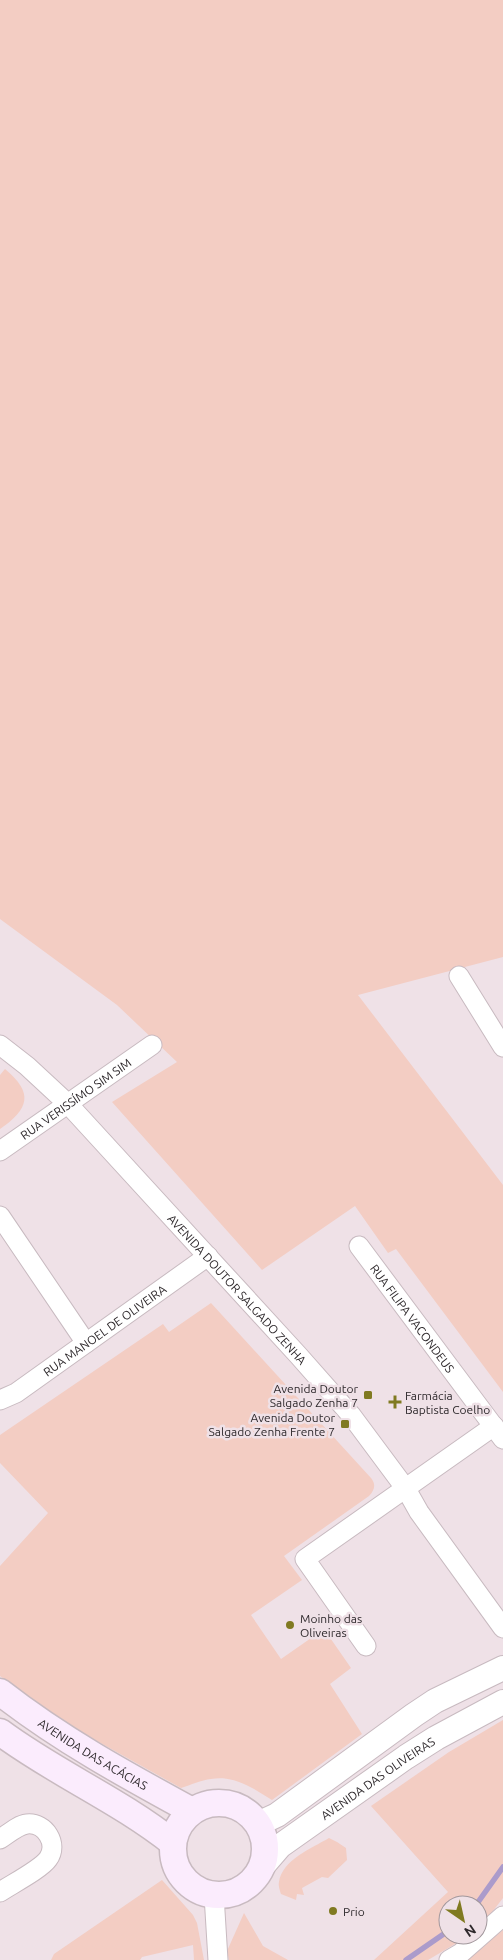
<svg xmlns="http://www.w3.org/2000/svg" width="503" height="1960" font-family="Ubuntu,sans-serif">
  <style>
    .green { fill: #f3cdc3 }
    .lines { fill: none; stroke-linecap: round; stroke-linejoin: round }
    .stream { stroke: #ab9bcb; stroke-width: 5.5 }
    .minor-casing { stroke: #c8bac0; stroke-width: 21 }
    .tertiary-casing { stroke: #c8bac0; stroke-width: 26 }
    .secondary-casing { stroke: #c8bac0; stroke-width: 29 }
    .minor { stroke: #fff; stroke-width: 19 }
    .tertiary { stroke: #fff; stroke-width: 24 }
    .secondary { stroke: #fbecfd; stroke-width: 26 }
    .poi-dot { fill: #807a21; stroke: #efe1e7; stroke-width: 2 }
    .labels { text-anchor: middle; dominant-baseline: central; stroke-width: 5; stroke-linejoin: round; paint-order: stroke }
    .street-label { font-size: 12px; fill: #2e292c; stroke: #efe1e7 }
    .poi-label { font-size: 12px; fill: #2e292c; stroke: #efe1e7; text-anchor: start }
  </style>
  <rect width="100%" height="100%" fill="#efe1e7"/>
  <g class="green">
    <polygon points="0,0 503,0 503,957 358,995 503,1185 503,1392 396,1249 388,1253 355,1206 262,1270 112,1102 177,1062 117,1005 0,919"/>
    <path d="M5 1069C34 1093 29 1109 0 1129V1075Z"/>
    <path d="M211 1303 371 1478C376 1484 375 1490 369 1496L284 1556 302 1580 251 1615 281 1659 324 1629 351 1668 330 1684 362 1734 272 1800C253 1788 234 1775 211 1779 201 1780 191 1785 181 1788L63 1722 0 1676V1566L48 1513 0 1463V1435L163 1324 169 1332Z"/>
    <polygon points="503,1720 503,1898 478,1930 478,1905 448,1905 448,1935 470,1935 428,1960 374,1960 448,1892 371,1806 449,1752"/>
    <path d="M329 1838 337 1842 346 1848 347 1860 328 1878 322 1877 302 1888 304 1895 297 1894 296 1900 281 1894C280 1891 278 1885 279 1882 282 1860 312 1848 329 1838Z"/>
    <polygon points="162,1880 193,1915 197,1923 204,1960 194,1960 193,1945 142,1957 140,1960 51,1960 54,1954"/>
    <polygon points="244,1913 263,1946 288,1960 229,1960 227,1951"/>
    <polygon points="503,1930 503,1960 464,1960"/>
  </g>
  <g class="lines">
    <g class="stream">
      <polyline points="476,1905 503,1867"/>
      <polyline points="406,1960 448,1931"/>
    </g>
    <defs>
      <g id="minor">
        <polyline points="459,976 503,1047"/>
        <path id="s1" d="M0 1045 27 1066 68 1104 298 1355 351 1415 406 1489 419 1512 503 1628"/>
        <path id="s2" d="M0 1151 152 1045"/>
        <polyline points="0,1216 86,1343"/>
        <path id="s3" d="M359 1246 503 1439"/>
        <path id="s4" d="M0 1400 16 1393 208 1256"/>
        <polyline points="366,1646 305,1559 494,1426"/>
        <path d="M0 1839C8 1834 18 1825 27 1824 45 1822 59 1844 48 1859 41 1869 12 1884 0 1892"/>
        <polyline points="214,1895 218,1960"/>
        <polyline points="449,1960 461,1953 503,1916"/>
      </g>
      <g id="tertiary">
        <polyline points="258,1824 277,1815 414,1715 435,1701 503,1668"/>
        <path id="s5" d="M261 1868 280 1846 406 1757 436 1738 503 1702"/>
      </g>
      <g id="secondary">
        <path id="s6" d="M0 1692C60 1739 126 1775 192 1811"/>
        <path d="M0 1732C55 1773 119 1800 173 1843"/>
        <circle cx="219" cy="1849" r="46"/>
      </g>
    </defs>
    <use href="#minor" class="minor-casing"/>
    <use href="#tertiary" class="tertiary-casing"/>
    <use href="#secondary" class="secondary-casing"/>
    <use href="#minor" class="minor"/>
    <use href="#tertiary" class="tertiary"/>
    <use href="#secondary" class="secondary"/>
  </g>
  <g class="poi-dot">
    <rect x="363" y="1390" width="10" height="10" rx="2.5"/>
    <path d="M392.5 1394.5h5v5h5v5h-5v5h-5v-5h-5v-5h5z"/>
    <rect x="340" y="1419" width="10" height="10" rx="2.5"/>
    <circle cx="290" cy="1625" r="5"/>
    <circle cx="333" cy="1911" r="5"/>
  </g>
  <g class="labels">
    <g class="street-label">
      <text stroke="none"><textPath href="#s2" startOffset="92">RUA VERISSÍMO SIM SIM</textPath></text>
      <text stroke="none"><textPath href="#s1" startOffset="341">AVENIDA DOUTOR SALGADO ZENHA</textPath></text>
      <text stroke="none"><textPath href="#s3" startOffset="90">RUA FILIPA VACONDEUS</textPath></text>
      <text stroke="none"><textPath href="#s4" startOffset="126">RUA MANOEL DE OLIVEIRA</textPath></text>
      <text stroke="none"><textPath href="#s6" startOffset="112">AVENIDA DAS ACÁCIAS</textPath></text>
      <text stroke="none"><textPath href="#s5" startOffset="148">AVENIDA DAS OLIVEIRAS</textPath></text>
    </g>
    <g class="poi-label">
      <text x="358" y="1388" text-anchor="end">Avenida Doutor<tspan x="358" dy="14">Salgado Zenha 7</tspan></text>
      <text x="405" y="1395">Farmácia<tspan x="405" dy="14">Baptista Coelho</tspan></text>
      <text x="335" y="1417" text-anchor="end">Avenida Doutor<tspan x="335" dy="14">Salgado Zenha Frente 7</tspan></text>
      <text x="300" y="1618">Moinho das<tspan x="300" dy="14">Oliveiras</tspan></text>
      <text x="343" y="1911">Prio</text>
    </g>
  </g>
  <g transform="translate(463 1920) rotate(146)"><circle r="24" fill="#efe1e7" stroke="#a2979c"/>
  <path d="M0-4L9 19L0 12L-9 19Z" fill="#807a21"/>
  <text y="-8" font-size="14" font-weight="bold" text-anchor="middle" fill="#2e292c">N</text>
  </g>
</svg>
